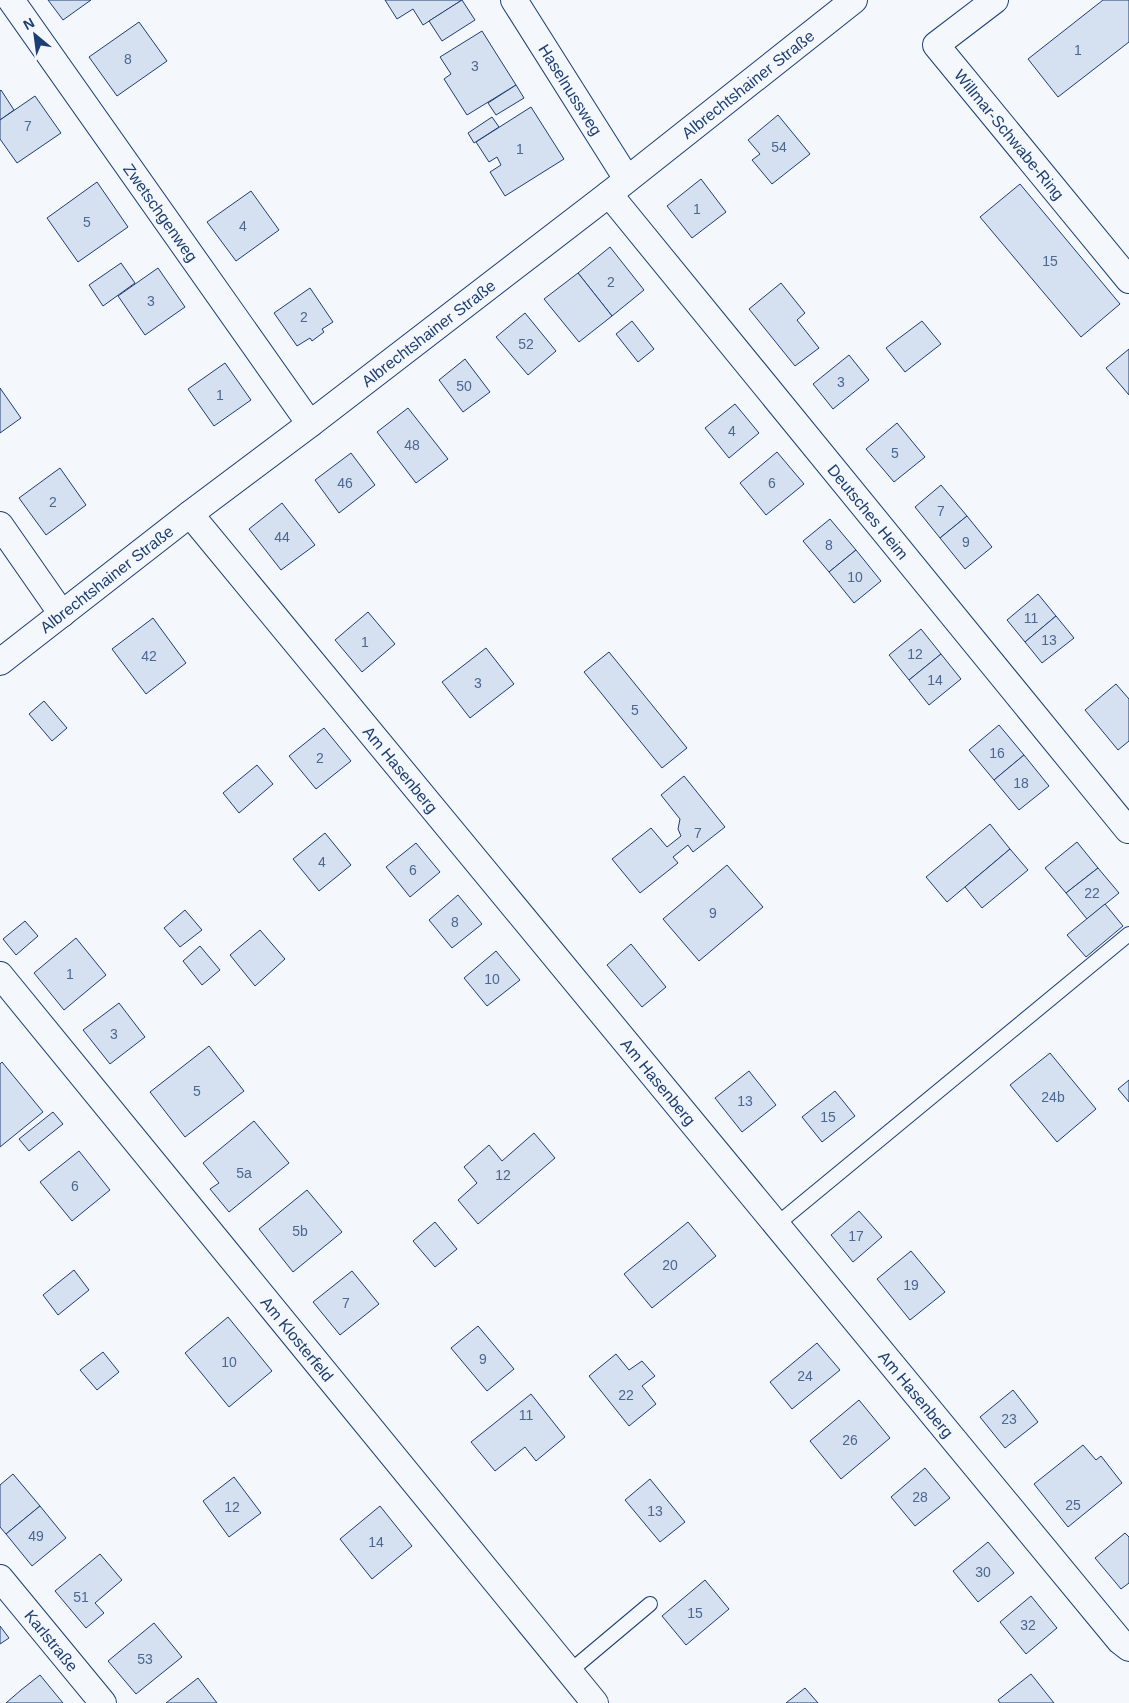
<svg xmlns="http://www.w3.org/2000/svg" width="1129" height="1703" font-family="Arial,sans-serif">
  <style>
    .building { fill: #d5e0f0; stroke: #1d3f73 }
    .lines { fill: none; stroke-linecap: round; stroke-linejoin: round }
    .service-casing { stroke: #1d3f73; stroke-width: 16 }
    .minor-casing { stroke: #1d3f73; stroke-width: 28 }
    .service { stroke: #f4f7fb; stroke-width: 14 }
    .minor { stroke: #f4f7fb; stroke-width: 26 }
    .labels { text-anchor: middle; dominant-baseline: central; stroke-width: 4; stroke-linejoin: round; paint-order: stroke }
    .number-label { font-size: 14px; fill: #4b6792 }
    .street-label { font-size: 16px; fill: #1d3f73; stroke: #f4f7fb }
  </style>
  <rect width="100%" height="100%" fill="#f4f7fb"/>
  <g class="building">
    <polygon points="48,0 91,0 63,20"/>
    <polygon points="385,0 462,0 423,25 413,9 397,19"/>
    <polygon points="462,0 475,20 442,41 429,21"/>
    <polygon points="1103,0 1129,0 1129,42 1058,97 1028,59"/>
    <polygon points="139,22 167,61 117,96 89,57"/>
    <polygon points="482,31 516,85 467,115 444,79 451,74 440,57"/>
    <polygon points="516,85 524,98 496,115 488,103"/>
    <polygon points="1,90 14,110 0,120 0,91"/>
    <polygon points="35,96 61,133 17,163 0,139 0,120"/>
    <polygon points="531,107 564,159 505,196 490,172 501,165 497,157 489,162 476,142"/>
    <polygon points="778,115 810,154 772,184 752,160 760,154 748,140"/>
    <polygon points="492,117 499,127 474,143 468,133"/>
    <polygon points="701,179 726,212 692,238 667,206"/>
    <polygon points="97,182 128,227 78,262 47,218"/>
    <polygon points="1020,184 1120,304 1081,337 980,217"/>
    <polygon points="251,191 279,230 236,261 207,222"/>
    <polygon points="610,247 644,290 612,316 578,273"/>
    <polygon points="121,263 135,283 103,306 89,285"/>
    <polygon points="158,268 185,307 145,335 118,296"/>
    <polygon points="578,273 612,316 579,342 544,299"/>
    <polygon points="781,283 805,313 797,320 819,348 795,366 749,309"/>
    <polygon points="310,288 333,322 322,329 324,332 312,341 310,338 297,346 274,313"/>
    <polygon points="525,313 556,351 528,375 496,337"/>
    <polygon points="632,321 654,349 638,362 616,334"/>
    <polygon points="922,321 941,344 905,372 886,348"/>
    <polygon points="1129,349 1129,395 1106,368"/>
    <polygon points="849,355 869,380 833,409 813,384"/>
    <polygon points="465,359 490,392 463,412 439,380"/>
    <polygon points="225,363 251,400 214,426 188,389"/>
    <polygon points="0,388 21,418 0,433"/>
    <polygon points="735,404 759,433 729,458 705,428"/>
    <polygon points="408,408 448,459 416,483 377,432"/>
    <polygon points="897,423 925,457 894,482 866,449"/>
    <polygon points="777,452 804,484 766,515 740,483"/>
    <polygon points="351,453 375,485 339,513 315,480"/>
    <polygon points="60,468 86,505 46,535 19,498"/>
    <polygon points="941,485 967,516 940,538 915,507"/>
    <polygon points="282,503 315,545 281,570 249,529"/>
    <polygon points="967,516 992,547 965,569 940,538"/>
    <polygon points="830,519 856,550 829,572 803,541"/>
    <polygon points="856,550 881,581 854,603 829,572"/>
    <polygon points="1038,594 1056,616 1025,642 1007,620"/>
    <polygon points="368,612 395,644 362,672 335,640"/>
    <polygon points="1056,616 1074,638 1042,663 1025,642"/>
    <polygon points="153,618 186,663 146,694 112,649"/>
    <polygon points="921,629 941,654 909,680 889,655"/>
    <polygon points="486,648 514,684 470,718 442,682"/>
    <polygon points="609,652 687,748 662,768 584,672"/>
    <polygon points="941,654 961,679 929,705 909,680"/>
    <polygon points="1116,684 1129,699 1129,741 1118,750 1085,710"/>
    <polygon points="44,701 67,728 52,741 29,714"/>
    <polygon points="999,725 1024,755 994,780 969,750"/>
    <polygon points="324,728 351,761 316,789 289,756"/>
    <polygon points="1024,755 1049,786 1019,810 994,780"/>
    <polygon points="257,765 273,784 239,813 223,793"/>
    <polygon points="684,776 725,827 693,852 688,845 673,857 678,863 640,893 612,859 651,828 667,847 681,836 678,829 680,819 661,795"/>
    <polygon points="990,824 1010,849 947,902 926,877"/>
    <polygon points="325,833 351,865 319,891 293,859"/>
    <polygon points="1077,842 1098,868 1066,893 1045,868"/>
    <polygon points="416,843 440,872 410,897 386,867"/>
    <polygon points="1010,849 1028,870 982,908 965,887"/>
    <polygon points="727,865 763,907 699,961 663,919"/>
    <polygon points="1098,868 1119,893 1087,919 1066,893"/>
    <polygon points="458,895 482,924 452,948 429,920"/>
    <polygon points="1105,904 1123,926 1086,957 1067,935"/>
    <polygon points="185,910 202,930 180,947 164,928"/>
    <polygon points="25,921 38,936 16,955 3,939"/>
    <polygon points="260,930 285,959 255,986 230,955"/>
    <polygon points="76,938 106,975 64,1010 34,973"/>
    <polygon points="631,944 666,987 642,1007 607,965"/>
    <polygon points="200,946 220,970 202,985 183,961"/>
    <polygon points="496,951 520,980 487,1006 464,978"/>
    <polygon points="119,1003 145,1037 110,1064 83,1030"/>
    <polygon points="209,1046 244,1091 185,1137 150,1092"/>
    <polygon points="1050,1053 1096,1109 1057,1142 1010,1085"/>
    <polygon points="2,1062 43,1112 0,1147 0,1064"/>
    <polygon points="749,1071 776,1105 742,1132 715,1098"/>
    <polygon points="1129,1080 1129,1102 1118,1089"/>
    <polygon points="835,1091 855,1116 822,1142 802,1117"/>
    <polygon points="53,1112 63,1124 29,1151 19,1139"/>
    <polygon points="254,1121 289,1163 229,1212 210,1189 219,1183 203,1163"/>
    <polygon points="534,1133 555,1158 478,1224 458,1200 477,1183 464,1167 489,1145 502,1161"/>
    <polygon points="79,1151 110,1190 72,1221 40,1182"/>
    <polygon points="307,1190 342,1232 293,1272 259,1229"/>
    <polygon points="859,1211 882,1237 853,1262 831,1235"/>
    <polygon points="435,1222 457,1249 435,1267 413,1241"/>
    <polygon points="688,1222 716,1256 652,1308 624,1274"/>
    <polygon points="911,1251 945,1292 910,1320 877,1279"/>
    <polygon points="74,1270 89,1290 58,1315 43,1295"/>
    <polygon points="352,1271 379,1304 340,1335 313,1302"/>
    <polygon points="228,1317 272,1371 229,1407 185,1353"/>
    <polygon points="478,1326 514,1369 487,1391 451,1348"/>
    <polygon points="817,1343 840,1370 792,1409 770,1382"/>
    <polygon points="103,1352 119,1372 97,1390 80,1370"/>
    <polygon points="616,1354 629,1370 642,1361 655,1376 642,1386 656,1404 629,1426 589,1376"/>
    <polygon points="1013,1390 1038,1422 1005,1448 980,1417"/>
    <polygon points="531,1394 565,1437 536,1461 525,1447 495,1471 471,1442"/>
    <polygon points="859,1400 890,1438 841,1479 810,1441"/>
    <polygon points="1083,1445 1096,1460 1101,1456 1122,1483 1068,1527 1034,1484"/>
    <polygon points="925,1468 950,1498 915,1526 891,1497"/>
    <polygon points="13,1474 40,1506 6,1534 0,1527 0,1485"/>
    <polygon points="234,1477 261,1513 229,1537 203,1501"/>
    <polygon points="650,1479 685,1522 660,1542 625,1500"/>
    <polygon points="40,1506 66,1538 32,1566 6,1534"/>
    <polygon points="380,1506 412,1546 372,1579 340,1539"/>
    <polygon points="1125,1533 1129,1537 1129,1583 1121,1589 1095,1558"/>
    <polygon points="988,1542 1014,1573 978,1602 953,1571"/>
    <polygon points="100,1554 122,1580 95,1603 104,1613 86,1628 55,1591"/>
    <polygon points="705,1580 729,1609 686,1645 662,1616"/>
    <polygon points="1031,1596 1057,1628 1026,1654 1000,1622"/>
    <polygon points="154,1623 182,1657 136,1694 108,1661"/>
    <polygon points="0,1626 9,1638 0,1644"/>
    <polygon points="1031,1674 1054,1703 1000,1703 998,1700"/>
    <polygon points="40,1675 63,1703 6,1703 21,1690"/>
    <polygon points="198,1678 217,1703 166,1703"/>
    <polygon points="805,1688 818,1703 786,1703"/>
  </g>
  <g class="lines">
    <defs>
      <g id="service">
        <polyline points="776,1225 1129,934"/>
        <polyline points="569,1672 650,1604"/>
      </g>
      <g id="minor">
        <path id="s1" d="M11 0 310 424"/>
        <path id="s2" d="M514 0 627 179"/>
        <path id="s3" d="M995 0 936 45 1129 280"/>
        <path id="s4" d="M609 194 1128 830"/>
        <path id="s5" d="M190 514 1120 1641 1129 1648"/>
        <polyline points="0,525 62,614"/>
        <path id="s6" d="M0 662 190 514 310 424 609 194 854 0"/>
        <path id="s7" d="M0 975 595 1703"/>
        <path id="s8" d="M0 1578 103 1703"/>
      </g>
    </defs>
    <use href="#service" class="service-casing"/>
    <use href="#minor" class="minor-casing"/>
    <use href="#service" class="service"/>
    <use href="#minor" class="minor"/>
  </g>
  <g class="labels">
    <g class="number-label">
      <text x="1078" y="50">1</text>
      <text x="128" y="59">8</text>
      <text x="475" y="66">3</text>
      <text x="28" y="126">7</text>
      <text x="779" y="147">54</text>
      <text x="520" y="149">1</text>
      <text x="697" y="209">1</text>
      <text x="87" y="222">5</text>
      <text x="243" y="226">4</text>
      <text x="1050" y="261">15</text>
      <text x="611" y="282">2</text>
      <text x="151" y="301">3</text>
      <text x="304" y="317">2</text>
      <text x="526" y="344">52</text>
      <text x="841" y="382">3</text>
      <text x="464" y="386">50</text>
      <text x="220" y="395">1</text>
      <text x="732" y="431">4</text>
      <text x="412" y="445">48</text>
      <text x="895" y="453">5</text>
      <text x="345" y="483">46</text>
      <text x="772" y="483">6</text>
      <text x="53" y="502">2</text>
      <text x="941" y="511">7</text>
      <text x="282" y="537">44</text>
      <text x="966" y="542">9</text>
      <text x="829" y="545">8</text>
      <text x="855" y="577">10</text>
      <text x="1031" y="618">11</text>
      <text x="1049" y="640">13</text>
      <text x="365" y="642">1</text>
      <text x="915" y="654">12</text>
      <text x="149" y="656">42</text>
      <text x="935" y="680">14</text>
      <text x="478" y="683">3</text>
      <text x="635" y="710">5</text>
      <text x="997" y="753">16</text>
      <text x="320" y="758">2</text>
      <text x="1021" y="783">18</text>
      <text x="698" y="833">7</text>
      <text x="322" y="862">4</text>
      <text x="413" y="870">6</text>
      <text x="1092" y="893">22</text>
      <text x="713" y="913">9</text>
      <text x="455" y="922">8</text>
      <text x="70" y="974">1</text>
      <text x="492" y="979">10</text>
      <text x="114" y="1034">3</text>
      <text x="197" y="1091">5</text>
      <text x="1053" y="1097">24b</text>
      <text x="745" y="1101">13</text>
      <text x="828" y="1117">15</text>
      <text x="244" y="1173">5a</text>
      <text x="503" y="1175">12</text>
      <text x="75" y="1186">6</text>
      <text x="300" y="1231">5b</text>
      <text x="856" y="1236">17</text>
      <text x="670" y="1265">20</text>
      <text x="911" y="1285">19</text>
      <text x="346" y="1303">7</text>
      <text x="483" y="1359">9</text>
      <text x="229" y="1362">10</text>
      <text x="805" y="1376">24</text>
      <text x="626" y="1395">22</text>
      <text x="526" y="1415">11</text>
      <text x="1009" y="1419">23</text>
      <text x="850" y="1440">26</text>
      <text x="920" y="1497">28</text>
      <text x="1073" y="1505">25</text>
      <text x="232" y="1507">12</text>
      <text x="655" y="1511">13</text>
      <text x="36" y="1536">49</text>
      <text x="376" y="1542">14</text>
      <text x="983" y="1572">30</text>
      <text x="81" y="1597">51</text>
      <text x="695" y="1613">15</text>
      <text x="1028" y="1625">32</text>
      <text x="145" y="1659">53</text>
    </g>
    <g class="street-label">
      <text stroke="none"><textPath href="#s6" startOffset="945">Albrechtshainer Straße</textPath></text>
      <text stroke="none"><textPath href="#s2" startOffset="106">Haselnussweg</textPath></text>
      <text stroke="none"><textPath href="#s3" startOffset="190">Willmar-Schwabe-Ring</textPath></text>
      <text stroke="none"><textPath href="#s1" startOffset="260">Zwetschgenweg</textPath></text>
      <text stroke="none"><textPath href="#s6" startOffset="540">Albrechtshainer Straße</textPath></text>
      <text stroke="none"><textPath href="#s4" startOffset="410">Deutsches Heim</textPath></text>
      <text stroke="none"><textPath href="#s6" startOffset="135">Albrechtshainer Straße</textPath></text>
      <text stroke="none"><textPath href="#s5" startOffset="331">Am Hasenberg</textPath></text>
      <text stroke="none"><textPath href="#s5" startOffset="736">Am Hasenberg</textPath></text>
      <text stroke="none"><textPath href="#s7" startOffset="470">Am Klosterfeld</textPath></text>
      <text stroke="none"><textPath href="#s5" startOffset="1141">Am Hasenberg</textPath></text>
      <text stroke="none"><textPath href="#s8" startOffset="81">Karlstraße</textPath></text>
    </g>
  </g>
  <g transform="translate(35 35) rotate(331)" stroke="#f4f7fb" stroke-width="4" paint-order="stroke">
  <path d="M0-4L9 19L0 12L-9 19Z" fill="#1d3f73"/>
  <text y="-8" font-size="14" font-weight="bold" text-anchor="middle" fill="#1d3f73">N</text>
  </g>
</svg>
